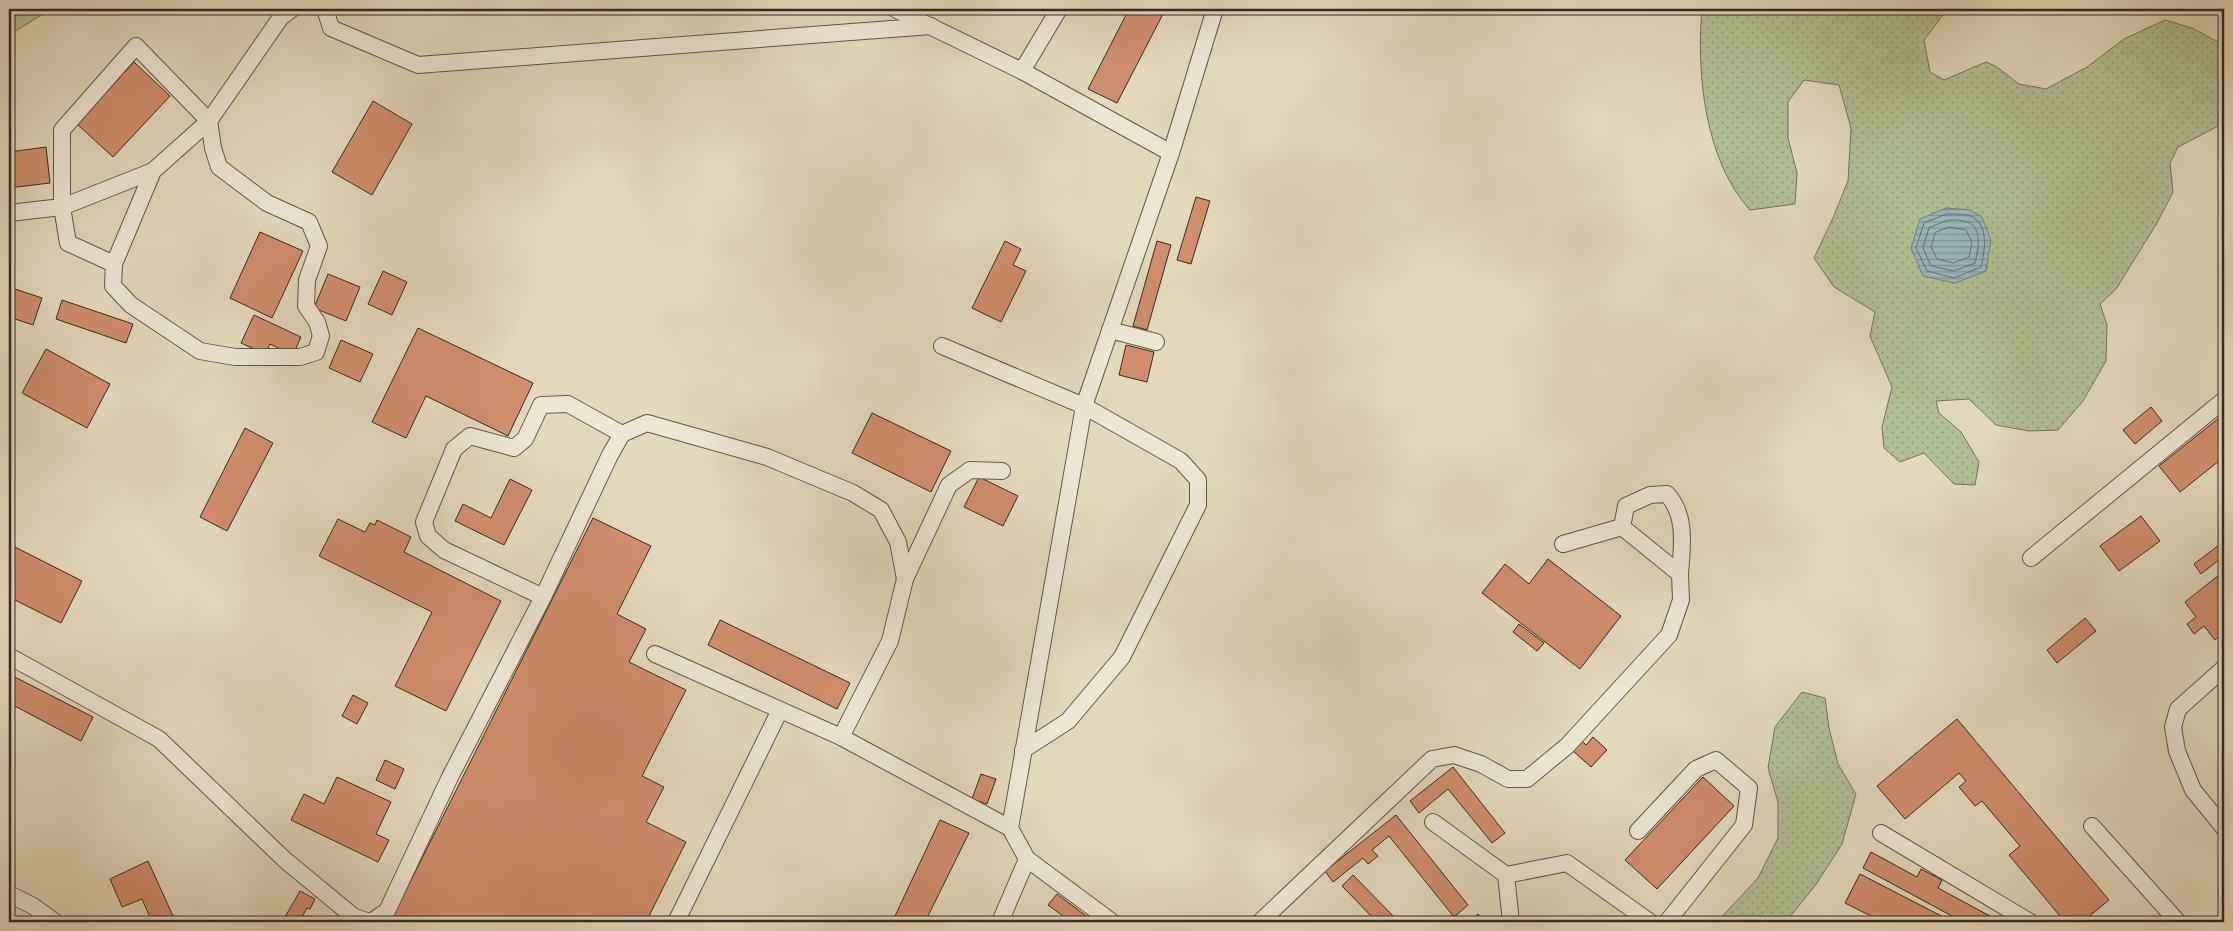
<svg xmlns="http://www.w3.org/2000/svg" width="2233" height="931" font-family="'Old Standard TT',serif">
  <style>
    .grass { fill: url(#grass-dots); stroke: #72755a }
    .forest { fill: url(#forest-crowns); stroke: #72755a }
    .water { fill: url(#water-rules); stroke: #717f7f }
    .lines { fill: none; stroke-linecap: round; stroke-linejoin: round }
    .shore { stroke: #677070; stroke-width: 1 }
    .building { fill: #d18e6c; stroke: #342a23 }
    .minor-casing { stroke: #605649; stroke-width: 18 }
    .minor { stroke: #ece6d3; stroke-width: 16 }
  </style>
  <defs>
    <pattern id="grass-dots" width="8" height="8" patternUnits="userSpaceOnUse" patternTransform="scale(1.25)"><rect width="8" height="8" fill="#b1c092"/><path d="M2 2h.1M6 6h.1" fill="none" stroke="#919c77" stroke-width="1.8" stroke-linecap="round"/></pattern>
    <pattern id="forest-crowns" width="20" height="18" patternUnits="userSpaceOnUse" patternTransform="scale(1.25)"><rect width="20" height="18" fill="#b1c092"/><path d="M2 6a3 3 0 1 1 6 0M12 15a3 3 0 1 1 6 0" fill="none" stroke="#919c77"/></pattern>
    <pattern id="water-rules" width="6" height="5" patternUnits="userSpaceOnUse" patternTransform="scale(1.25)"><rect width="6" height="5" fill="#9ab7bc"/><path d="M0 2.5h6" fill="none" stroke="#7e9598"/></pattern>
  </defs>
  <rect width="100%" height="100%" fill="#e2d9bb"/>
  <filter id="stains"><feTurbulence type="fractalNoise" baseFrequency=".004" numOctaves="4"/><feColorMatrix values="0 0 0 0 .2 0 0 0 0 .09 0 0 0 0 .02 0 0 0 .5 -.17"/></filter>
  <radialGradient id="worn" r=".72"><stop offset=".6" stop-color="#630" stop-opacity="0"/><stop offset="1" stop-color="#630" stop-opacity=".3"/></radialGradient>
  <g class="grass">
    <path d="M1702 9H1959L1943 15 1924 40 1930 72 1944 80 1986 62 1997 67 2019 84 2046 89 2087 67 2124 39 2165 20 2192 28 2224 45V123L2178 147 2170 163 2173 192 2157 223 2116 289 2100 304 2107 325 2106 361 2083 401 2058 430 2029 431 1996 425 1969 399 1936 401 1939 413 1961 432 1979 462 1975 485 1954 484 1924 453 1900 462 1884 448 1882 427 1892 387 1870 336 1875 312 1834 287 1814 258 1833 218 1848 181 1851 128 1839 85 1804 80 1788 102V138L1797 173 1795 204 1750 210C1705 161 1696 73 1702 9Z"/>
    <polygon points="1802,692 1825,698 1829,728 1838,764 1856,794 1842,844 1817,883 1786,922 1717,922 1758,878 1778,838 1778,802 1768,768 1775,727"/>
  </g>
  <polygon class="forest" points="9,9 48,9 43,14 9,35"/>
  <polygon class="water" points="1946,208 1970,210 1982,217 1991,240 1986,271 1955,283 1923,276 1911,248 1920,219"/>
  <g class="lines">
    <g class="shore">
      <path d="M1947 214C1954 214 1961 214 1967 215 1990 220 1985 251 1981 267L1954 278 1927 271 1916 248 1924 223Z"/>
      <path d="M1948 220C1954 220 1962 220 1968 222 1983 228 1978 251 1975 263L1954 271 1931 266 1923 248 1929 228Z"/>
      <polygon points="1949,227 1966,230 1972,242 1969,257 1953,263 1937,259 1931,247 1935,233"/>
    </g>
  </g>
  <g class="building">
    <polygon points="1129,9 1159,9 1164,12 1117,103 1088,89"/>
    <polygon points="134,62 170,96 113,157 77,124"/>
    <polygon points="373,101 412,124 372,195 332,172"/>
    <polygon points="46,147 50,183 9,188 9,152"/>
    <polygon points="1196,197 1210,201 1191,264 1177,260"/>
    <polygon points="260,232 303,251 272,318 230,298"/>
    <polygon points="1005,241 1021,249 1013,265 1026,271 1001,322 972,308"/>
    <polygon points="1157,241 1171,245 1147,330 1133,326"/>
    <polygon points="9,267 14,269 9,285"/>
    <polygon points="383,271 407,282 392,315 368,304"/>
    <polygon points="328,274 360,287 346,321 314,308"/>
    <polygon points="9,287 42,298 33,325 9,317"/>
    <polygon points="62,300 133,324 126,343 56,319"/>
    <polygon points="254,315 301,337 293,355 270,344 265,354 241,343"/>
    <polygon points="418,328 533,383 508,436 426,396 406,438 372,422"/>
    <polygon points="341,340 373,354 360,382 329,368"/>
    <polygon points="1126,345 1154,352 1147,382 1119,375"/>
    <polygon points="46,349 110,384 87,428 22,393"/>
    <polygon points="2151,407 2162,421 2135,444 2123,430"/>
    <polygon points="872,413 951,451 931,492 852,453"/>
    <polygon points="2224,414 2224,457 2180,492 2159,466"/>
    <polygon points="245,428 273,443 227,531 200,517"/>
    <polygon points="979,477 1018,496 1003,526 964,507"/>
    <polygon points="510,479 532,490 504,545 455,521 463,504 491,518"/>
    <polygon points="2141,516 2160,541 2119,571 2100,546"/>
    <polygon points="593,518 651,546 617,614 646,629 629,662 686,690 642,776 664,787 646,822 686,842 646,922 390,922"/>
    <polygon points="338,519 365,532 370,523 375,525 377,520 411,537 404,552 501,601 446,711 395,686 432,612 319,556"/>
    <polygon points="2223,542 2224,556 2201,574 2194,564"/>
    <polygon points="9,544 82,581 61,623 9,597"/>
    <polygon points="1548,559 1621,616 1580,669 1482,593 1505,564 1529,584"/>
    <polygon points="2224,571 2224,632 2215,640 2204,626 2194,634 2187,624 2196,617 2185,602"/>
    <polygon points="2085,618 2096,631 2057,663 2047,650"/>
    <polygon points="720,620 850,683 837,709 708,645"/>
    <polygon points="1519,624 1544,643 1537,651 1513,632"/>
    <polygon points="9,674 93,717 81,741 9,703"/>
    <polygon points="353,695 368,703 357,724 342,716"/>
    <polygon points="1957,719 2109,900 2082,922 2065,922 2009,855 2020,846 1982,801 1975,806 1959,787 1966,781 1959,773 1905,819 1877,786"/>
    <polygon points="1593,737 1607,750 1591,767 1573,751 1582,741 1586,745"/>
    <polygon points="385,760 404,769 395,789 376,780"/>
    <polygon points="1453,767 1505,833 1492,843 1448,789 1419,813 1410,801"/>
    <polygon points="981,774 996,779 987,804 972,799"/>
    <polygon points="337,777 391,802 376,834 389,840 378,862 291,820 304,794 324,804"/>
    <polygon points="1703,777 1734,806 1657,889 1625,860"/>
    <polygon points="1396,815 1468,905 1454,917 1389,836 1372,850 1378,856 1368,864 1363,858 1333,882 1325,871"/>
    <polygon points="940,820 969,833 925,922 903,922 895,916"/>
    <polygon points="1871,852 1917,877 1921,869 1942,880 1938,888 2001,922 1963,922 1863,868"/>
    <polygon points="148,861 173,916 159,922 152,922 142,899 122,907 110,879"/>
    <polygon points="1860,874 1953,922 1883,922 1845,903"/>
    <polygon points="1353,875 1398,921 1397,922 1377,922 1342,886"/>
    <polygon points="300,891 315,899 310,909 307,908 299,922 282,922"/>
    <polygon points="1057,894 1094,922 1071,922 1048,905"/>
    <polygon points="1478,914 1484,922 1468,922"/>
  </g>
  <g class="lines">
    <defs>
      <g id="minor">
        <polyline points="325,9 331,28 418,65 931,26"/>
        <polyline points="895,9 1022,71 1171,153"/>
        <polyline points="1022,71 1059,9"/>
        <polyline points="9,213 62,207 62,130 136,46 209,121 213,148 219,167 267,203 309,222 319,246 307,280 306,306 317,322 321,336 316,352 300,357 235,357 200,351 131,305 113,286 114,264 153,171 209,121 281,17 292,9"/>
        <polyline points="114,264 68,243 62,207 153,171"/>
        <polyline points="1110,330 1156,342"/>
        <polyline points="942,346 1084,406 1181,461 1198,480 1198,505 1122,657 1068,721 1023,750"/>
        <path d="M1622 527 1626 506 1650 495 1667 494C1687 516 1682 546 1680 574"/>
        <polyline points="2031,558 2224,400"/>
        <polyline points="543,597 444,550 428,536 424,522 454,449 470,436 514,448 525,439 541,405 568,404 622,434"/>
        <polyline points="655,654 841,737 1010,828"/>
        <polyline points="9,656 159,739 285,860 354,917 370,922"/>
        <polyline points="2224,668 2178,709 2173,727 2177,751 2193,790 2224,828"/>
        <polyline points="841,737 890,641 905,579 949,485 970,470 1002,471"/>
        <polyline points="1433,822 1506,875 1511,922"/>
        <polyline points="2092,826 2178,922"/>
        <polyline points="1638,831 1696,769 1716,760 1749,788 1744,825 1667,922"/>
        <polyline points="1881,833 2030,922"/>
        <polyline points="1506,875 1567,863 1650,922"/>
        <polyline points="9,894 33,906 55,922"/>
        <polyline points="371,922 387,911 450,777 543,597 610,455 622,434 647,423 767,457 853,493 881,510 898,542 905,579"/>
        <polyline points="676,922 780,710"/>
        <polyline points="1000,922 1027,859"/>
        <polyline points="1112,922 1027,859 1010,828 1084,406 1171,153 1215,9"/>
        <polyline points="1260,922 1432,759 1454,755 1481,764 1508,779 1527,779 1567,746 1669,635 1681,600 1680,574 1622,527 1563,544"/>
      </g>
    </defs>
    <use href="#minor" class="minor-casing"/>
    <use href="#minor" class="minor"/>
  </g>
  <rect width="2233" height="931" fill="none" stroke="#e2d9bb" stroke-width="30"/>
  <rect x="10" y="10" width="2213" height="911" fill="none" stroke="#342a23" stroke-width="2.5"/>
  <rect x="15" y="15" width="2203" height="901" fill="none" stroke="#342a23"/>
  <rect width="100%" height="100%" filter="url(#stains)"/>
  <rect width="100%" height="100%" fill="url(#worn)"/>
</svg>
